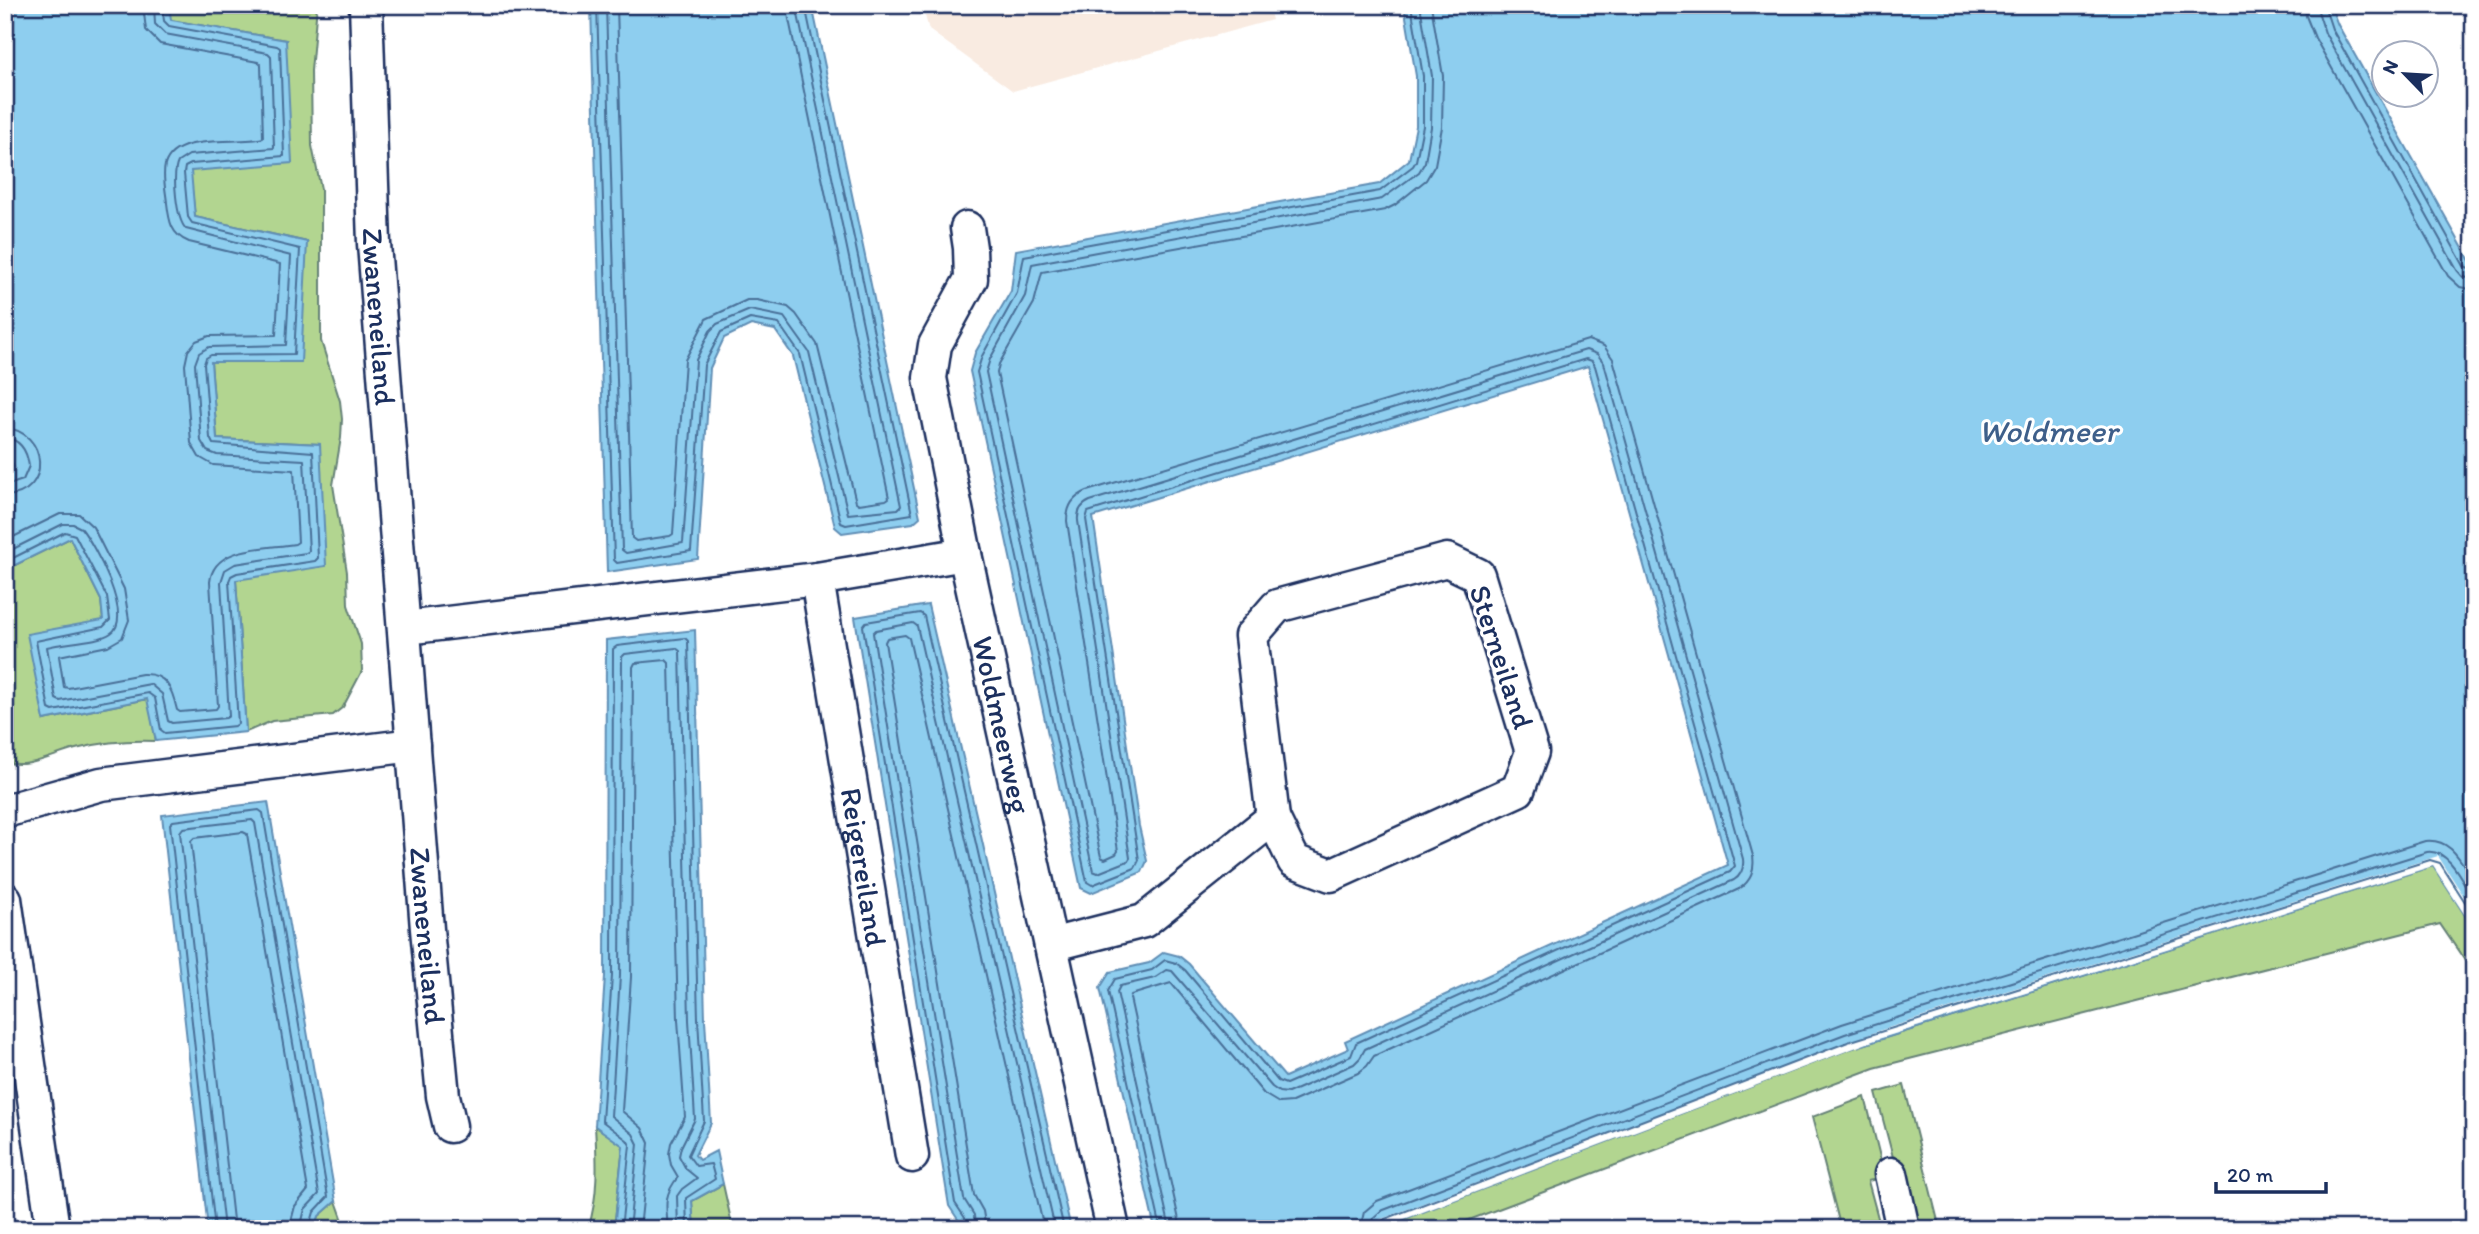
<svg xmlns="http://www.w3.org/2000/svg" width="2479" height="1234" font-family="Itim,sans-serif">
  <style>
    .built { fill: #f9ebe1 }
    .green { fill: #b2d590; stroke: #668277; stroke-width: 2 }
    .water { fill: #8eceef; stroke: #608eb5; stroke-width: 2 }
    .pier { fill: #fff }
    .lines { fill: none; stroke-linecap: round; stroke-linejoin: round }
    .shore { stroke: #496f98; stroke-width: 2 }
    .minor-casing { stroke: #1b2f5e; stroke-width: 37 }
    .minor { stroke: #fff; stroke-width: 32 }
    .labels { text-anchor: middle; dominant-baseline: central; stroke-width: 6; stroke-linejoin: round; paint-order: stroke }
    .street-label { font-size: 30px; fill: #1b2f5e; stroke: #fff }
    .water-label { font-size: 32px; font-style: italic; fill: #3e5f8a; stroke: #fff }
  </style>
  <rect width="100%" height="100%" fill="#fff"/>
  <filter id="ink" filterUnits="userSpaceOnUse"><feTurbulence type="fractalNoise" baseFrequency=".0143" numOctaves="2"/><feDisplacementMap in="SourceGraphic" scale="14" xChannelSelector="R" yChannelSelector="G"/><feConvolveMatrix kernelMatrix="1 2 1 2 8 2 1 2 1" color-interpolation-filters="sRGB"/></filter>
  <g filter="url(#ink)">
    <polygon class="built" points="922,5 1268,5 1272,20 1013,91 929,30"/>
    <g class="green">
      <polygon points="169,5 317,5 311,71 312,146 321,189 321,341 340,401 342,419 341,438 333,485 347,572 348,605 361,644 362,671 343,707 333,715 272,721 246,732 236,580 319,444 217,439 211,362 307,242 195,217 190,171 286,40 170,20"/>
      <path d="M70 538 101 600 103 620 44 720 148 699 156 741C131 740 104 742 80 748 56 753 28 770 5 762V570Z"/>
      <polygon points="2433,866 2474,929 2474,974 2440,924 1874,1068 1445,1229 1378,1229 1850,1049"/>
      <polygon points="1904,1085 1940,1229 1912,1229 1876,1093"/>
      <polygon points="1865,1097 1885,1177 1868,1181 1881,1229 1841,1229 1812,1117"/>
      <path d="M595 1126 623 1145 614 1229H588C599 1196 597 1160 595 1126Z"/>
      <polygon points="723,1184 733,1229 694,1229 692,1201"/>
      <polygon points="336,1201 346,1229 315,1229 319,1216"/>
    </g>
    <g class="water">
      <polygon points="5,5 169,5 171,20 286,40 292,163 191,171 195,217 307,242 301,362 211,362 217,439 320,444 326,566 236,580 246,732 156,741 147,699 44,720 27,634 103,620 101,600 70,538 5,570 5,471 14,467 5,448"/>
      <polygon points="591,5 812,5 920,517 913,523 842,533 835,527 793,356 775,330 751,325 724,338 710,368 698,559 607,572"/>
      <polygon points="1404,5 2330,5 2338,25 2474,268 2474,929 2433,866 1850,1049 1378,1229 1155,1229 1100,988 1110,972 1149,963 1164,952 1179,956 1189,964 1285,1077 1348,1049 1345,1041 1728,865 1588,366 1093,517 1139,826 1147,861 1142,872 1091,893 1081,888 970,371 975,353 1011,291 1016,250 1379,184 1409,160 1416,126 1416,76"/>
      <polygon points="928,605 1071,1229 960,1229 959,1221 949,1206 855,617"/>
      <polygon points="695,630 705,1019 711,1123 695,1155 699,1160 716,1151 723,1184 692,1201 694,1229 614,1229 623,1146 595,1126 605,976 606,640"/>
      <polygon points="268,802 336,1201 319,1216 315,1229 208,1229 162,815"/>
    </g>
    <polygon class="pier" points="2438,856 2474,912 2474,929 2433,866 1878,1039 1378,1229 1355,1229 1878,1031"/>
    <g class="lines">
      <g class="shore">
        <polyline points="597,5 614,560 617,563 691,551 704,365 721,332 750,319 779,324 800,354 841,523 846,525 912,514 805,5"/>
        <polyline points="606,5 622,550 626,553 683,543 696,360 710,331 717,324 750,310 784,317 809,352 848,514 898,509 901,506 796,5"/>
        <polyline points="617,5 632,538 636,541 670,536 673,534 685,360 706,319 747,300 757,300 788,307 796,314 817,344 856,502 859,504 886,500 889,498 786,5"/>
        <polyline points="2305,5 2306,16 2315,38 2448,276 2460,287 2474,290"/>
        <polyline points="2316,5 2325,33 2457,270 2463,277 2474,279"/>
        <polyline points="2324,5 2332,29 2464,266 2474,270"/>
        <path d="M5 428C47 430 54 494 5 496"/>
        <path d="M5 438C21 439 27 452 29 466L23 480 5 486"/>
        <path d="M5 541 60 514H79L93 527 124 589 129 620 122 638 108 646 59 656 64 687 68 688 142 674C167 673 172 689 177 710L180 712 216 709 218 706 210 582C213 545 267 549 295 544L298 542 294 470 213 465 199 457 191 443 185 365 188 351 196 341 209 336 276 335 280 264 189 242C171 235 169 221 167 203 166 191 162 177 165 165 174 132 238 145 263 138L261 65 258 62 160 44 146 30 143 5"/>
        <path d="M5 553 63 524H73L81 528C94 544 134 617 111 633 99 642 63 642 47 647L56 699 60 701 150 684 162 694 168 721 172 723 226 718 229 716 221 582 225 570 235 564 306 553 309 551 304 460 217 455 207 451 201 441 195 364 199 353 209 347 286 345 291 256 186 229C176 219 172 174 178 162L189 155 274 148 271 56 268 53 165 34 155 24 154 5"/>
        <polyline points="5,562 65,532 75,535 107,597 110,620 103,627 36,641 49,709 53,711 148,693 155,698 161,730 165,733 235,726 238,724 229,581 231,576 237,573 315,561 318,558 313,452 213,444 210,438 204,364 206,358 211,355 294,354 300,249 192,223 188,217 184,173 185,167 191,164 284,156 280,48 277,46 169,26 164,21 162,5"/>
        <polyline points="215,1229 170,824 173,821 259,810 263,813 328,1197 314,1212 309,1229"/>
        <polyline points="224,1229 180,832 183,828 252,820 255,823 319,1194 305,1209 300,1229"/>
        <polyline points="234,1229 191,841 194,838 243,832 247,834 308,1190 295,1206 289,1229"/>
        <polyline points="621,1229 630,1145 627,1140 602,1121 612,976 613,649 617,646 685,638 688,641 698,1019 704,1121 688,1155 696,1166 711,1164 715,1179 686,1198 687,1229"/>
        <polyline points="629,1229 638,1144 633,1134 611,1116 620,976 622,657 625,654 676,648 680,651 689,1020 695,1119 681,1147 679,1156 686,1169 697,1178 682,1189 677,1196 678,1229"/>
        <path d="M640 1229 649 1143 642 1128 622 1111 631 977 633 667 635 663 666 660 669 663 678 1020 685 1117 671 1143 669 1154 671 1165 678 1177C663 1196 666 1205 668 1229"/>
        <polyline points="966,1229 965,1218 955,1203 863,626 866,622 920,613 924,616 1064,1229"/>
        <polyline points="975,1229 974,1215 964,1199 873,633 876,630 913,623 917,626 1055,1229"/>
        <polyline points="986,1229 983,1211 974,1195 885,642 887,638 905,635 909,638 1044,1229"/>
        <polyline points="1161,1229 1108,991 1115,979 1152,970 1165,960 1176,963 1185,970 1278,1081 1286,1084 1351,1056 1356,1043 1730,872 1735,866 1595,366 1592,361 1586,359 1088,512 1086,519 1139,860 1135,868 1092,885 1087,882 977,372 982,356 1017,293 1024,256 1380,191 1413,166 1416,161 1423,126 1423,76 1411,5"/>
        <path d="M1170 1229 1117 992 1120 986 1155 978 1167 970 1172 971 1272 1087 1279 1092 1288 1093 1354 1064 1360 1058 1365 1049 1734 880C1742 875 1744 868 1743 859L1604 363 1597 354 1586 350 1090 501C1081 505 1077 511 1078 521L1130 858 1128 861 1098 873 1093 871 986 372 990 359 1025 296 1032 264 1382 199 1419 172 1425 162 1431 127 1432 76 1420 5"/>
        <path d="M1181 1229 1130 998 1131 995 1171 983 1264 1094 1279 1103 1292 1102 1358 1073 1367 1066 1374 1056 1739 889C1751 881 1755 871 1753 856L1613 359 1604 346 1588 340 1087 491C1073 497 1067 506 1067 521L1118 851 1116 854 1105 859 1101 857 997 373 999 364 1034 303 1042 272 1385 210 1395 205 1426 180 1435 165 1442 127 1443 76 1431 5"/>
        <path d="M1360 1229 1364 1212 1377 1201 1842 1024 2425 841C2452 838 2461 862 2474 881"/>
        <path d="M1370 1229 1373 1218 1381 1211 1845 1034 2427 852C2450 849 2463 883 2474 900"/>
        <polyline points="1379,1229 1380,1223 1385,1219 1848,1042 2430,860 2440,863 2474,916"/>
      </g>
      <defs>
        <g id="minor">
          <path id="s1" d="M366 5 374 244 427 929 443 1096 450 1126"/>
          <path id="s2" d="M967 228 970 248 971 279 935 345 930 378 965 554 1113 1229"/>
          <polygon points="1447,560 1478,575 1532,752 1518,790 1331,875 1294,861 1273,818 1251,636 1277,606"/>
          <path id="s3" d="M817 579 912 1156"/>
          <polyline points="405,628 817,579 965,554"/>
          <polyline points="5,811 101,784 413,745"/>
          <polyline points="5,899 53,1229"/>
          <polyline points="1051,945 1144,921 1273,818"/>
          <polyline points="1891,1174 1903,1229"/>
        </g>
      </defs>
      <use href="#minor" class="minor-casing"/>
      <use href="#minor" class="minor"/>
    </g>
  </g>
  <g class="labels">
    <g class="street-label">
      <text stroke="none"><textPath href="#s1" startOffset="312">Zwaneneiland</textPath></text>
      <text transform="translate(1502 657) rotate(72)">Sterneiland</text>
      <text stroke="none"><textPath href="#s2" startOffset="514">Woldmeerweg</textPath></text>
      <text stroke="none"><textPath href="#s3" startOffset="292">Reigereiland</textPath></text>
      <text stroke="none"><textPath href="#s1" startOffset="933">Zwaneneiland</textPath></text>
    </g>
    <g class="water-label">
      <text x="2048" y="431">Woldmeer</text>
    </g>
  </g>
  <rect width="2479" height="1234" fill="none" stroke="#fff" stroke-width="28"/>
  <rect x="14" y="14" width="2451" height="1206" fill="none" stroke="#1b2f5e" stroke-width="2.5" filter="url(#ink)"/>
  <g transform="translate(2405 74) rotate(295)"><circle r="33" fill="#ffffff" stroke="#a4acbf" stroke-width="2"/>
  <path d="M0-5L12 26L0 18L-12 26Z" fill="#1b2f5e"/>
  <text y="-10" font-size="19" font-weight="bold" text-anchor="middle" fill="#1b2f5e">N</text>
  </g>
  <path d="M2216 1182v10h110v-10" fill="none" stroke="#1b2f5e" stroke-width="3.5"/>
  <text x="2227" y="1182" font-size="21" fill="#1b2f5e" stroke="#ffffff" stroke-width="5" paint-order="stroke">20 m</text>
</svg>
